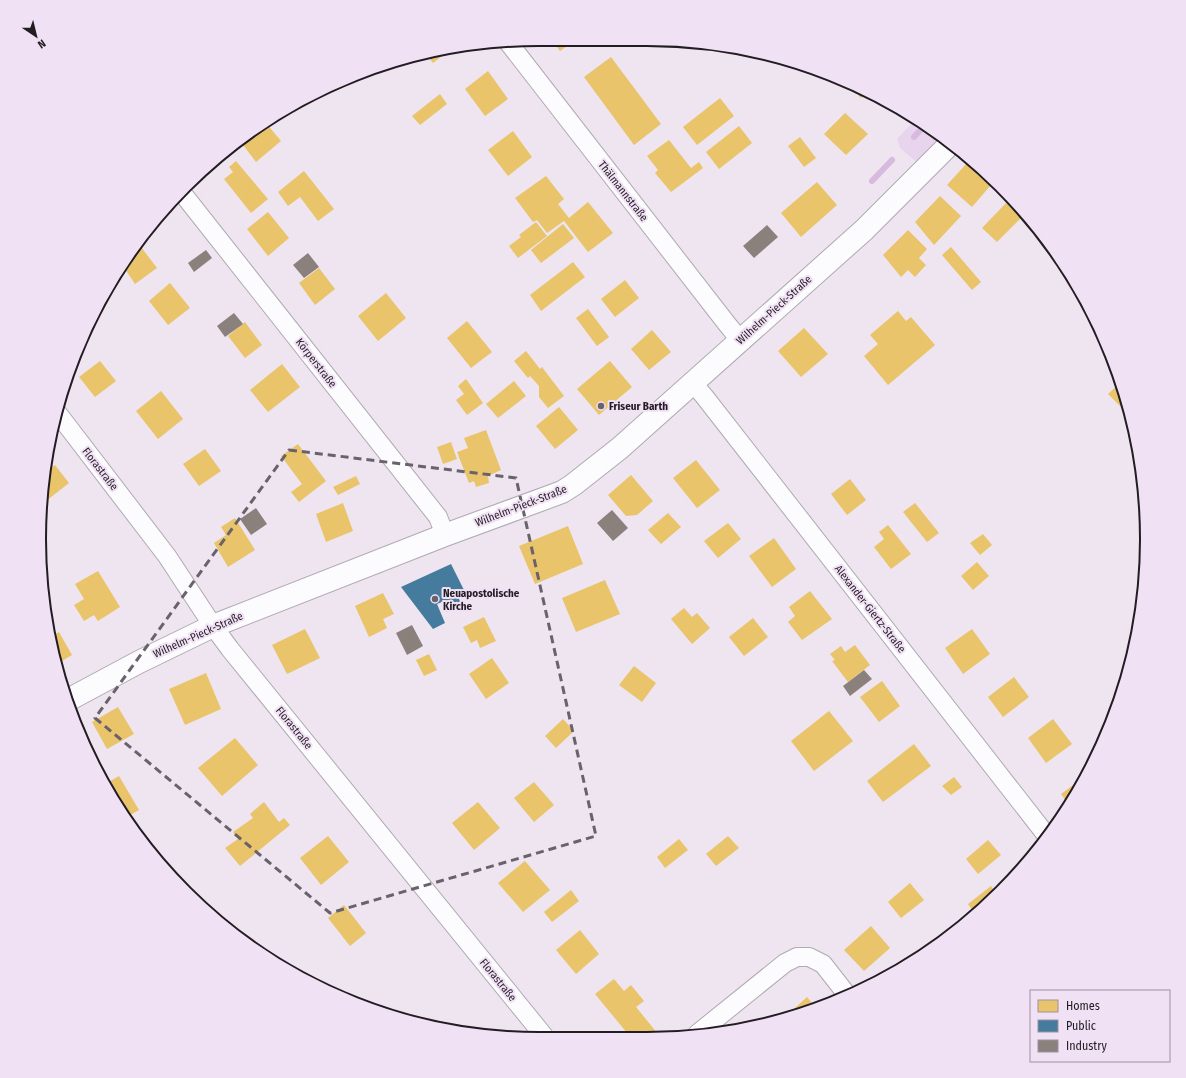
<svg xmlns="http://www.w3.org/2000/svg" width="1186" height="1078" font-family="'Fira Sans Condensed',sans-serif">
  <style>
    .green { fill: #e9d4ee }
    .homes { fill: #e9c46a }
    .public { fill: #457b9d }
    .industry { fill: #8a817c }
    .lines { fill: none; stroke-linecap: round; stroke-linejoin: round }
    .stream { stroke: #d7badd; stroke-width: 6 }
    .minor-casing { stroke: #afa9b1; stroke-width: 20 }
    .tertiary-casing { stroke: #afa9b1; stroke-width: 24 }
    .minor { stroke: #fcfbfd; stroke-width: 18 }
    .tertiary { stroke: #fcfbfd; stroke-width: 22 }
    .marked { fill: none; stroke: #69626b; stroke-width: 3; stroke-dasharray: 8 5; stroke-linejoin: round }
    .poi-dot { fill: #69626b; stroke: #f1e1f4; stroke-width: 1.5 }
    .labels { text-anchor: middle; dominant-baseline: central; stroke-width: 4; stroke-linejoin: round; paint-order: stroke }
    .street-label { font-size: 11px; fill: #221c23; stroke: #f1e1f4 }
    .poi-label { font-size: 11px; font-weight: bold; fill: #221c23; stroke: #f1e1f4; text-anchor: start }
    .rim { fill: none; stroke: #221c23; stroke-width: 2 }
  </style>
  <rect width="100%" height="100%" fill="#eee5f0"/>
  <polygon class="green" points="916,119 925,123 944,139 919,164 900,148 897,139"/>
  <g class="homes">
    <polygon points="551,39 587,39 578,46 574,41 560,51"/>
    <polygon points="452,48 433,63 426,54 441,49"/>
    <polygon points="611,57 661,124 634,145 584,77"/>
    <polygon points="488,71 508,99 485,116 465,89"/>
    <polygon points="842,79 852,84 867,92 861,98"/>
    <polygon points="440,94 447,104 420,125 412,116"/>
    <polygon points="720,98 734,116 697,145 683,127"/>
    <polygon points="845,113 868,134 846,155 824,134"/>
    <polygon points="266,123 281,141 256,162 240,141 252,132"/>
    <polygon points="739,126 752,143 719,169 706,152"/>
    <polygon points="513,131 532,157 508,176 488,150"/>
    <polygon points="800,137 816,158 804,167 788,146"/>
    <polygon points="669,140 691,168 699,162 703,168 671,192 655,173 658,170 647,156"/>
    <polygon points="236,161 268,199 251,213 224,179 233,172 229,167"/>
    <polygon points="967,163 991,185 972,207 947,185"/>
    <polygon points="304,171 334,209 318,221 300,197 288,206 278,192"/>
    <polygon points="546,176 564,199 558,204 569,218 588,202 613,233 588,252 564,221 547,233 537,220 533,222 515,198"/>
    <polygon points="817,182 837,205 801,237 781,213"/>
    <polygon points="940,196 961,216 934,245 915,222"/>
    <polygon points="1007,202 1022,217 997,242 982,228"/>
    <polygon points="268,212 289,238 268,256 247,229"/>
    <polygon points="536,222 547,236 518,258 509,246 521,237 519,235"/>
    <polygon points="563,224 574,238 541,263 531,250"/>
    <polygon points="908,230 927,249 919,258 926,265 915,277 908,270 901,277 883,255"/>
    <polygon points="138,243 157,268 135,284 123,266"/>
    <polygon points="951,247 981,282 972,290 942,255"/>
    <polygon points="573,262 585,277 541,311 530,295"/>
    <polygon points="319,268 335,289 315,305 299,283"/>
    <polygon points="625,280 639,298 615,317 601,299"/>
    <polygon points="170,283 190,308 168,325 149,301"/>
    <polygon points="386,293 406,318 378,341 358,316"/>
    <polygon points="588,309 609,337 597,346 576,318"/>
    <polygon points="898,311 906,321 911,317 935,345 888,385 864,356 878,344 870,335"/>
    <polygon points="467,321 492,352 471,368 447,338"/>
    <polygon points="245,322 262,345 245,358 228,336"/>
    <polygon points="804,328 828,354 801,377 778,351"/>
    <polygon points="652,330 671,352 649,370 631,349"/>
    <polygon points="526,351 540,369 542,367 564,396 548,408 539,397 539,386 530,376 528,378 514,361"/>
    <polygon points="100,361 116,381 95,397 79,377"/>
    <polygon points="610,361 632,387 599,415 577,389"/>
    <polygon points="282,364 300,387 268,412 250,390"/>
    <polygon points="466,379 483,403 467,415 456,400 464,394 458,386"/>
    <polygon points="514,381 526,396 498,418 486,404"/>
    <polygon points="1120,383 1123,394 1130,416 1108,394"/>
    <polygon points="161,391 183,419 158,439 136,411"/>
    <polygon points="559,407 578,430 555,449 536,426"/>
    <polygon points="486,430 501,470 488,476 489,483 476,487 474,481 469,483 457,452 468,448 464,438"/>
    <polygon points="451,442 457,459 443,464 437,447"/>
    <polygon points="298,444 326,481 299,502 291,492 302,484 281,456"/>
    <polygon points="205,449 221,471 199,486 183,464"/>
    <polygon points="696,460 720,490 697,508 673,478"/>
    <polygon points="55,465 69,483 46,501 44,498 48,470"/>
    <polygon points="631,475 653,501 637,515 626,516 608,495"/>
    <polygon points="356,476 360,484 338,495 333,487"/>
    <polygon points="850,479 866,500 847,515 831,494"/>
    <polygon points="343,503 353,531 326,542 316,514"/>
    <polygon points="915,503 939,533 927,542 903,512"/>
    <polygon points="668,513 681,527 661,544 648,530"/>
    <polygon points="235,518 255,550 228,567 214,543 226,535 221,527"/>
    <polygon points="728,523 741,539 718,558 704,541"/>
    <polygon points="888,525 911,554 891,569 874,547 884,539 879,532"/>
    <polygon points="568,526 583,564 535,584 519,546"/>
    <polygon points="983,534 992,545 980,555 970,543"/>
    <polygon points="774,538 796,569 772,587 749,556"/>
    <polygon points="977,562 989,576 973,590 961,576"/>
    <polygon points="98,571 120,607 98,621 94,615 84,621 74,605 84,599 75,584"/>
    <polygon points="605,580 620,614 576,632 562,598"/>
    <polygon points="810,591 832,619 802,640 788,622 795,616 789,607"/>
    <polygon points="383,593 394,614 383,619 387,628 369,637 355,606"/>
    <polygon points="684,608 692,617 697,613 710,628 692,644 671,619"/>
    <polygon points="484,617 496,641 480,648 477,640 471,643 463,627"/>
    <polygon points="753,618 768,637 744,656 729,637"/>
    <polygon points="305,629 320,658 287,674 272,645"/>
    <polygon points="972,629 990,654 963,674 945,648"/>
    <polygon points="59,632 72,655 57,664 49,638"/>
    <polygon points="855,645 870,665 848,682 832,661 835,660 830,654 841,646 845,652"/>
    <polygon points="429,654 437,670 424,676 416,660"/>
    <polygon points="492,658 509,683 486,699 469,674"/>
    <polygon points="634,666 656,683 642,702 619,685"/>
    <polygon points="206,673 221,709 185,725 169,689"/>
    <polygon points="1014,677 1029,697 1003,717 988,697"/>
    <polygon points="882,681 900,706 879,722 860,697"/>
    <polygon points="118,707 134,734 107,749 92,722"/>
    <polygon points="829,711 853,741 814,771 791,741"/>
    <polygon points="563,719 574,731 556,748 545,736"/>
    <polygon points="1053,719 1072,744 1046,763 1028,738"/>
    <polygon points="235,738 258,765 222,796 198,768"/>
    <polygon points="914,744 931,766 883,802 867,781"/>
    <polygon points="119,776 139,810 127,817 107,783"/>
    <polygon points="954,777 962,787 951,795 942,786"/>
    <polygon points="1084,777 1069,805 1061,794"/>
    <polygon points="534,782 554,805 534,822 514,798"/>
    <polygon points="264,802 279,822 284,818 290,825 240,866 225,848 238,839 233,832 253,818 250,814"/>
    <polygon points="478,802 500,828 474,850 452,823"/>
    <polygon points="328,836 349,862 321,885 300,858"/>
    <polygon points="728,836 739,848 716,866 706,854"/>
    <polygon points="679,839 688,850 665,868 657,857"/>
    <polygon points="988,840 1001,855 978,874 966,859"/>
    <polygon points="525,861 550,890 523,912 498,883"/>
    <polygon points="910,883 924,900 901,918 888,902"/>
    <polygon points="991,886 998,895 975,914 968,904"/>
    <polygon points="571,890 579,901 552,922 544,912"/>
    <polygon points="344,905 366,933 350,946 328,918"/>
    <polygon points="871,926 890,948 864,971 844,950"/>
    <polygon points="580,930 599,954 576,974 556,950"/>
    <polygon points="614,979 624,991 631,985 644,1001 636,1007 658,1034 653,1038 632,1039 595,994"/>
    <polygon points="807,997 816,1008 784,1018"/>
  </g>
  <polygon class="public" points="451,564 465,592 457,595 462,605 446,612 442,602 437,604 445,623 433,629 401,587"/>
  <g class="industry">
    <polygon points="165,212 168,215 149,229 148,229"/>
    <polygon points="767,225 778,237 754,258 743,246"/>
    <polygon points="206,250 212,258 194,272 188,263"/>
    <polygon points="308,253 319,267 304,278 293,265"/>
    <polygon points="234,313 243,324 225,337 217,326"/>
    <polygon points="256,508 267,524 251,535 240,519"/>
    <polygon points="612,510 628,528 613,541 597,523"/>
    <polygon points="412,625 423,646 407,655 396,633"/>
    <polygon points="864,670 872,679 850,696 843,686"/>
  </g>
  <g class="lines">
    <g class="stream">
      <polyline points="914,137 926,124"/>
      <polyline points="872,181 892,160"/>
    </g>
    <defs>
      <g id="minor">
        <polyline points="508,42 727,324 740,340"/>
        <polyline points="183,194 438,517 445,535"/>
        <polyline points="692,382 704,396 1047,836"/>
        <polyline points="56,411 167,556 213,626 230,649 544,1036"/>
        <polyline points="697,1034 785,963 797,957 809,957 823,964 848,996"/>
      </g>
      <polyline id="tertiary" points="68,700 139,662 213,626 445,535 562,492 573,485 620,448 864,230 950,144"/>
    </defs>
    <use href="#minor" class="minor-casing"/>
    <use href="#tertiary" class="tertiary-casing"/>
    <use href="#minor" class="minor"/>
    <use href="#tertiary" class="tertiary"/>
  </g>
  <path class="marked" d="M289 450 516 478 596 836 330 913 95 718Z"/>
  <g class="poi-dot">
    <circle cx="601" cy="406" r="4"/>
    <circle cx="435" cy="599" r="4"/>
  </g>
  <g class="labels">
    <g class="street-label">
      <text transform="translate(623 191) rotate(52)">Thälmannstraße</text>
      <text transform="translate(774 310) rotate(-42)">Wilhelm-Pieck-Straße</text>
      <text transform="translate(316 363) rotate(52)">Körperstraße</text>
      <text transform="translate(100 469) rotate(52)">Florastraße</text>
      <text transform="translate(521 506) rotate(-21)">Wilhelm-Pieck-Straße</text>
      <text transform="translate(870 609) rotate(52)">Alexander-Giertz-Straße</text>
      <text transform="translate(198 635) rotate(-24)">Wilhelm-Pieck-Straße</text>
      <text transform="translate(294 728) rotate(51)">Florastraße</text>
      <text transform="translate(498 980) rotate(51)">Florastraße</text>
    </g>
    <g class="poi-label">
      <text x="609" y="406">Friseur Barth</text>
      <text x="443" y="593">Neuapostolische<tspan x="443" dy="13">Kirche</tspan></text>
    </g>
  </g>
  <path d="M0 0H1186V1078H0ZM539 46H647A493 493 0 0 1 1140 539V539A493 493 0 0 1 647 1032H539A493 493 0 0 1 46 539V539A493 493 0 0 1 539 46Z" fill="#f1e1f4" fill-rule="evenodd"/>
  <path class="rim" d="M539 46H647A493 493 0 0 1 1140 539V539A493 493 0 0 1 647 1032H539A493 493 0 0 1 46 539V539A493 493 0 0 1 539 46Z"/>
  <rect x="1030" y="990" width="140" height="72" fill="#f1e1f4" stroke="#9e92a0"/>
  <rect x="1038" y="1000" width="20" height="12" fill="#e9c46a" stroke="#9e92a0"/>
  <text x="1066" y="1010" font-size="12" fill="#221c23">Homes</text>
  <rect x="1038" y="1020" width="20" height="12" fill="#457b9d" stroke="#9e92a0"/>
  <text x="1066" y="1030" font-size="12" fill="#221c23">Public</text>
  <rect x="1038" y="1040" width="20" height="12" fill="#8a817c" stroke="#9e92a0"/>
  <text x="1066" y="1050" font-size="12" fill="#221c23">Industry</text>
  <g transform="translate(36 36) rotate(145)" stroke="#f1e1f4" stroke-width="3" paint-order="stroke">
  <path d="M0-3L7 15L0 10L-7 15Z" fill="#221c23"/>
  <text y="-6" font-size="11" font-weight="bold" text-anchor="middle" fill="#221c23">N</text>
  </g>
</svg>
